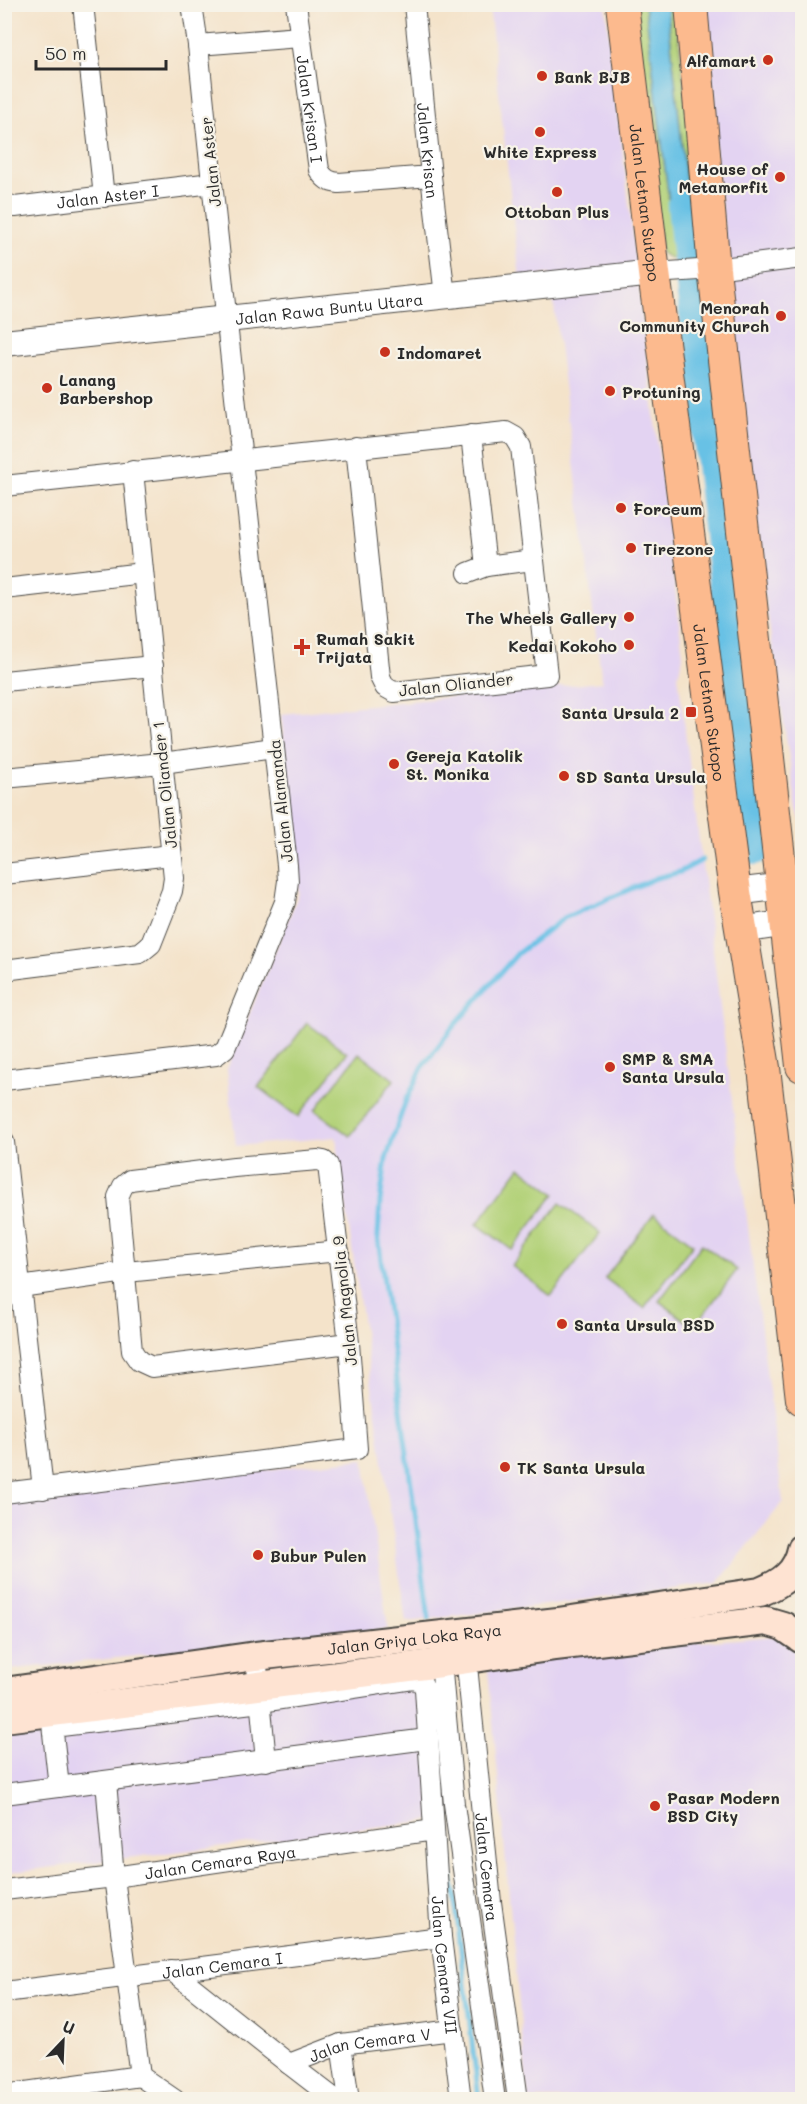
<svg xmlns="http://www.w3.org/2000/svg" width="807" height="2104" font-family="Mali,sans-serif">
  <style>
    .built { fill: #e3d3f2 }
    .green { fill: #b2d178; stroke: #6e7e52; stroke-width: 1.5 }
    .water { fill: #67c1e5; stroke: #497688; stroke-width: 1.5 }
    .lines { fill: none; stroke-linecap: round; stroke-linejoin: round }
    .stream { stroke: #67c1e5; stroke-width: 5 }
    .river { stroke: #67c1e5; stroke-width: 32 }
    .minor-casing { stroke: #494743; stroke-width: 22 }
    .tertiary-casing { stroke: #494743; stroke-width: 28 }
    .secondary-casing { stroke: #494743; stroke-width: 32 }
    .primary-casing { stroke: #494743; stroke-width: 34 }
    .minor { stroke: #fff; stroke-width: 20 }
    .tertiary { stroke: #fff; stroke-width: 26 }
    .secondary { stroke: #fee3d2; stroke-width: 28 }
    .primary { stroke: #fcba8e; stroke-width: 32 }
    .poi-dot { fill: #c8321e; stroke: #f7f3e8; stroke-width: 2 }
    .labels { text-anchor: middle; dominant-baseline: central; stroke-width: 4.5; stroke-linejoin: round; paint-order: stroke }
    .poi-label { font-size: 16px; font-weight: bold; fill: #2b2b2b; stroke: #f7f3e8; text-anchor: start }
    .street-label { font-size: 16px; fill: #2b2b2b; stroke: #f7f3e8 }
  </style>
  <rect width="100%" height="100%" fill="#f7f3e8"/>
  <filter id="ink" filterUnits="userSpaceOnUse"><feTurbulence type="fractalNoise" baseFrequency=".0167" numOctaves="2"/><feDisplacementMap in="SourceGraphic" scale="12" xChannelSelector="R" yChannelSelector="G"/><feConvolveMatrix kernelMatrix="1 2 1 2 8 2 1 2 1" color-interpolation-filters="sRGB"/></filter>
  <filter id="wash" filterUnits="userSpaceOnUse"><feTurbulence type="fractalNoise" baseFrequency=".008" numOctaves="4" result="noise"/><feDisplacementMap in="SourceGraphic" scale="24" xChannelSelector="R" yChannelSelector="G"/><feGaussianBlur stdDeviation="1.35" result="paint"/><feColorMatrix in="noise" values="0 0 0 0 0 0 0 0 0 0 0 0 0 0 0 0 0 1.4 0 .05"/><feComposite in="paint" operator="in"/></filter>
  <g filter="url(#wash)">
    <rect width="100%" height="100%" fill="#f4e3ca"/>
    <g class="built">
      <polygon points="489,5 605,5 683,656 678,675 783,1502 718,1583 406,1622 336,1137 236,1146 227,1069 299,893 281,714 602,682 550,274 520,278"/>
      <polygon points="700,5 802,5 802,825 797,809 759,558"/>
      <polygon points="364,1459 388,1629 5,1670 4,1499"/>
      <polygon points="779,1636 802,1656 802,2099 528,2099 487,1658"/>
      <polygon points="424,1673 440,1819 5,1873 4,1724"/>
    </g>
    <g class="green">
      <path d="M634 5H645L675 250 693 248 667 5H675L703 251 696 260C682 261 673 261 661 253Z"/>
      <polygon points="307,1023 347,1053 298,1117 258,1087"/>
      <polygon points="359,1053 394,1080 350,1136 315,1110"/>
      <polygon points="520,1167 555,1194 512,1250 477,1224"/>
      <polygon points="560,1203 600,1233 551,1296 512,1266"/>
      <polygon points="654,1214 693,1244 644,1308 605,1278"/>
      <polygon points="702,1244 737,1270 694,1327 659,1301"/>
    </g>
    <polygon class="water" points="645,5 667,5 693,249 675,250"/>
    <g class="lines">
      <g class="stream">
        <polyline points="429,1619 378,1237 380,1201 386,1159 405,1103 423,1066 452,1028 518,953 564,918 656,878 680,872 702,860"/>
        <polyline points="439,1740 442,1790 479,2100"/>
      </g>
      <polyline class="river" points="683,206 755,849"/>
    </g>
  </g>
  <g filter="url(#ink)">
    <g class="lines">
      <defs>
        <g id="minor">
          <polyline points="83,4 104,197"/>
          <path id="s1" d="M296 4 319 170C324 179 329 182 339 183L431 176"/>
          <path id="s2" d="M414 4 431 176 445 296"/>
          <polyline points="198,45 300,37"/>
          <path id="s3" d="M4 203 15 207 212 183"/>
          <polyline points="654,273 714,269 802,258"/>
          <polyline points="471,435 486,566"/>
          <polyline points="4,486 506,432 515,437 521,447 547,675 394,692 385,687 380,677 356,447"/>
          <polyline points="468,573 486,566 533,560"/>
          <polyline points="4,589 143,573"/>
          <polyline points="4,681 153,666"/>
          <polyline points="4,778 162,763 274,748"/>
          <polyline points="4,874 171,855"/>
          <polyline points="4,970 140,953 151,944 172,891 174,878 133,471"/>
          <path d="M4 1080 216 1055 225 1048 285 902 288 881 287 865C257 592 225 319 198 45L192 4"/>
          <polyline points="4,1142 43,1489"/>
          <polyline points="20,1287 126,1272 339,1251"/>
          <polyline points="4,1493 357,1449 349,1343 328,1165 324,1161 318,1160 234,1167 130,1180 123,1186 118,1197 132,1351 139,1361 152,1367 349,1343"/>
          <path id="s4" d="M465 1646 491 1902 518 2100"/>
          <polyline points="440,1651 454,1804 495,2100"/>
          <polyline points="256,1656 266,1761"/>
          <polyline points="51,1715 59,1787"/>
          <path id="s5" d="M53 1727 261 1702 413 1679 421 1681 425 1689 441 1937 461 2100"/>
          <polyline points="106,1781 114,1877 140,2076"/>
          <polyline points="4,1794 427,1739"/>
          <path id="s6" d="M4 1890 114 1877 434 1830"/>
          <polyline points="171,1970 289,2064 336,2100"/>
          <path id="s7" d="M4 1992 441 1937"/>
          <polyline points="341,2044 349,2100"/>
          <path id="s8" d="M289 2064 341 2044 453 2030"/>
          <polyline points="4,2095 140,2076 175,2100"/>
        </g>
        <g id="tertiary">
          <path id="s9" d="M4 343 654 273"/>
          <polyline points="735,892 802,884"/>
          <polyline points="740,930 802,921"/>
        </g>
        <g id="secondary">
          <path id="s10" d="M4 1692 256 1656 558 1622 760 1592C782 1583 797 1573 802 1549"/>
          <polyline points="4,1718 441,1663 555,1646 766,1621 783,1626 802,1639"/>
        </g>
        <g id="primary">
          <path id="s11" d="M622 4 654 273 735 892 764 1068 802 1399"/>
          <polyline points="691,4 714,269 802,1066"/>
        </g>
      </defs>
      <use href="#minor" class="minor-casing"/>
      <use href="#tertiary" class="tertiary-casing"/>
      <use href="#secondary" class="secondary-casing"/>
      <use href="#primary" class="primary-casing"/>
      <use href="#minor" class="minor"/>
      <use href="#tertiary" class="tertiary"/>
      <use href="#secondary" class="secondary"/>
      <use href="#primary" class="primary"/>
    </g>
  </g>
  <g class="poi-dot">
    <circle cx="768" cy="60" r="6"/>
    <circle cx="542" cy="76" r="6"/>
    <circle cx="540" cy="132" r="6"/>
    <circle cx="780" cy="177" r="6"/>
    <circle cx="557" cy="192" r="6"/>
    <circle cx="781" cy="316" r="6"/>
    <circle cx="385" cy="352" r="6"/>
    <circle cx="47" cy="388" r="6"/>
    <circle cx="610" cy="391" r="6"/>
    <circle cx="621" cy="508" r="6"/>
    <circle cx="631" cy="548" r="6"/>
    <circle cx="629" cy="617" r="6"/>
    <circle cx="629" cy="645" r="6"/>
    <path d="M299 638h6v6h6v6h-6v6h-6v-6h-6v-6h6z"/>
    <rect x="685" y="706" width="12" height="12" rx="3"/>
    <circle cx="394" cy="764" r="6"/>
    <circle cx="564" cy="776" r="6"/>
    <circle cx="610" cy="1067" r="6"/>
    <circle cx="562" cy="1324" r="6"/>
    <circle cx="505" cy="1467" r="6"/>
    <circle cx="258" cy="1555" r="6"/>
    <circle cx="655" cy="1806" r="6"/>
  </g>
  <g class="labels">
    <g class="poi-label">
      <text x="756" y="60" text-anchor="end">Alfamart</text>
      <text x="554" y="76">Bank BJB</text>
      <text x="540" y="151" text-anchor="middle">White Express</text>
      <text x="768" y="168" text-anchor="end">House of<tspan x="768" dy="18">Metamorfit</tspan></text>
      <text x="557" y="211" text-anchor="middle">Ottoban Plus</text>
      <text x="769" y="307" text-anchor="end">Menorah<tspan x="769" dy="18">Community Church</tspan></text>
      <text x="397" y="352">Indomaret</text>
      <text x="59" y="379">Lanang<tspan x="59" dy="18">Barbershop</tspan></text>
      <text x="622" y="391">Protuning</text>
      <text x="633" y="508">Forceum</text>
      <text x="643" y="548">Tirezone</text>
      <text x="617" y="617" text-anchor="end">The Wheels Gallery</text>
      <text x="316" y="638">Rumah Sakit<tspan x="316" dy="18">Trijata</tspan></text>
      <text x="617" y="645" text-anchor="end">Kedai Kokoho</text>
      <text x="679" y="712" text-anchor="end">Santa Ursula 2</text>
      <text x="406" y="755">Gereja Katolik<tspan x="406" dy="18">St. Monika</tspan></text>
      <text x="576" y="776">SD Santa Ursula</text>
      <text x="622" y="1058">SMP &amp; SMA<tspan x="622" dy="18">Santa Ursula</tspan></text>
      <text x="574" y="1324">Santa Ursula BSD</text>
      <text x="517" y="1467">TK Santa Ursula</text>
      <text x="270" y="1555">Bubur Pulen</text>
      <text x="667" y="1797">Pasar Modern<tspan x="667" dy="18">BSD City</tspan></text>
    </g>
    <g class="street-label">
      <text stroke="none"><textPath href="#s1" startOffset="106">Jalan Krisan I</textPath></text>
      <text stroke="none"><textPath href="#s2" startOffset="147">Jalan Krisan</textPath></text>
      <text transform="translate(210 162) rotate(-96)">Jalan Aster</text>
      <text stroke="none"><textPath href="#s3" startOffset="105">Jalan Aster I</textPath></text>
      <text stroke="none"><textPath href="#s11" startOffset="200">Jalan Letnan Sutopo</textPath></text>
      <text stroke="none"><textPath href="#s9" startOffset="327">Jalan Rawa Buntu Utara</textPath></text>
      <text transform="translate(456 684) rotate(-6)">Jalan Oliander</text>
      <text stroke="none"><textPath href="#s11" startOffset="704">Jalan Letnan Sutopo</textPath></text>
      <text transform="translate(164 785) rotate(-96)">Jalan Oliander 1</text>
      <text transform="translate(280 801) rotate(-96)">Jalan Alamanda</text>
      <text transform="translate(344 1301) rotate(-96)">Jalan Magnolia 9</text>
      <text stroke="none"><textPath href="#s10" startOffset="414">Jalan Griya Loka Raya</textPath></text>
      <text stroke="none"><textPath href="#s6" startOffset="218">Jalan Cemara Raya</textPath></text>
      <text stroke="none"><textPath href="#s4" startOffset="222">Jalan Cemara</textPath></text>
      <text stroke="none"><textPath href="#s7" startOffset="220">Jalan Cemara I</textPath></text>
      <text stroke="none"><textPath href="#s5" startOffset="657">Jalan Cemara VII</textPath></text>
      <text stroke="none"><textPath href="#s8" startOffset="84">Jalan Cemara V</textPath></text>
    </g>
  </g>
  <rect width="807" height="2104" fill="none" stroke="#f7f3e8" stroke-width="24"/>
  <g transform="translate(63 2041) rotate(23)" stroke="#f7f3e8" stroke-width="4.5" paint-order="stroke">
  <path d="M0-4.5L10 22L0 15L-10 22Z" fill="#2b2b2b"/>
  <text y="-9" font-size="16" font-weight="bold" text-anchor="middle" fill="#2b2b2b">U</text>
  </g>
  <path d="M36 60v9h130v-9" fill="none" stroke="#2b2b2b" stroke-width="3"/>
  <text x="45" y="60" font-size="18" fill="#2b2b2b" stroke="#f7f3e8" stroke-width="4.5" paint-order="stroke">50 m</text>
</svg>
